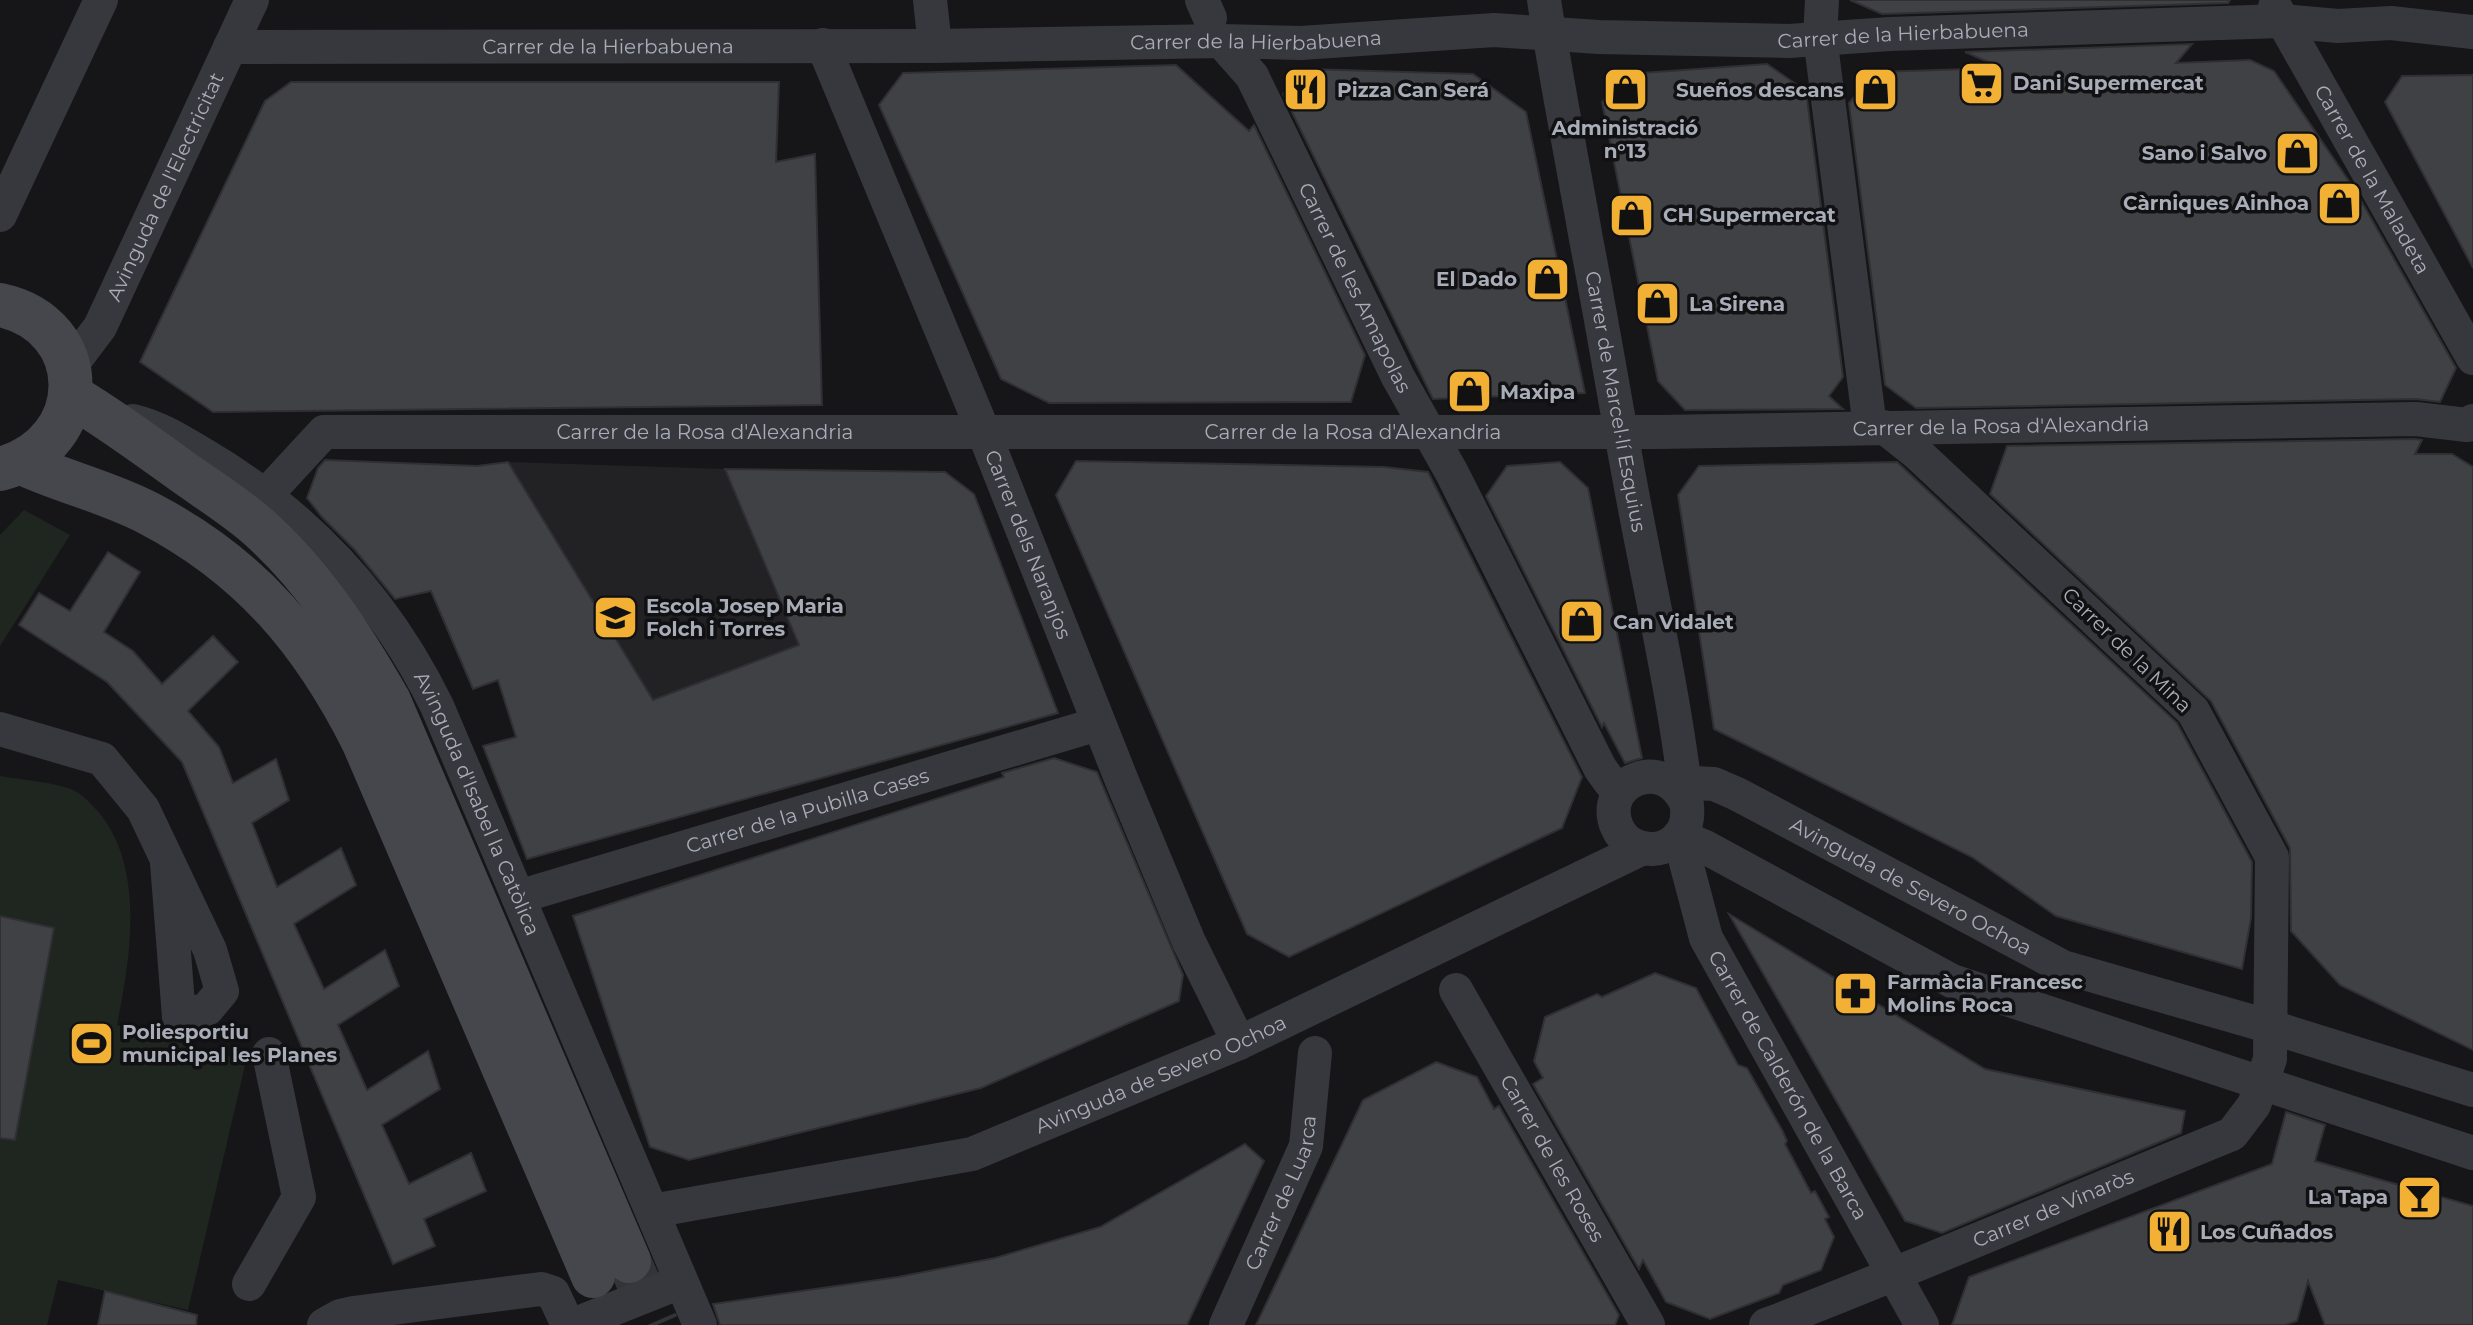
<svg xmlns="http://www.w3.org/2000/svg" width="2473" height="1325" font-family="Montserrat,sans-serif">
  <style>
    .built { fill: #222225 }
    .green { fill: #1e261f }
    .building { fill: #404145; stroke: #303034; stroke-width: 2 }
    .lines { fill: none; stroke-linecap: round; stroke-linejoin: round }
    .secondary-tunnel { stroke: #333438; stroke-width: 44; stroke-dasharray: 44 22; stroke-linecap: butt }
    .street { stroke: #37383d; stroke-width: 34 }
    .secondary { stroke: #45474d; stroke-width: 44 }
    .labels { text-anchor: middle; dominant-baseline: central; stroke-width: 7; stroke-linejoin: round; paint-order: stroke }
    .street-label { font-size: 20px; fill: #a8adb8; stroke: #111113 }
    .poi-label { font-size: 20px; font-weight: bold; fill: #a8adb8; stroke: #111113; text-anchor: start }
  </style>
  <rect width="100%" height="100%" fill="#161618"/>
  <polygon class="built" points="508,462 725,469 799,645 653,700 498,680 473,689 431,591 475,570 477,466"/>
  <g class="green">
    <polygon points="24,510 70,535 0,646 0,535"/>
    <path d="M0 776C22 780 54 782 73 790 84 795 93 806 101 815 145 872 130 960 117 1025L246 1061 188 1310 58 1280 47 1325H0Z"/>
  </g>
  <g class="building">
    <polygon points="1850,0 2230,0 2228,3 1882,14"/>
    <polygon points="2192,44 2176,63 2250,60 2274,71 2355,190 2456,368 2440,402 2416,399 1916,408 1885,385 1849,103 1875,72 2002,68 1965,52"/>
    <polygon points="1767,64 1806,91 1843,377 1829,396 1843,409 1685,410 1658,381 1602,102 1628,74"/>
    <polygon points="1176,65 1249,131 1254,125 1365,355 1351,402 1049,403 1001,379 879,105 903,73"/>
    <polygon points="1306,69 1473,74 1526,112 1585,393 1433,399 1283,94"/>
    <polygon points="2473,75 2473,268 2385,102 2402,76"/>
    <polygon points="291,82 779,82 776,162 815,154 822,405 213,412 140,362 265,101"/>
    <polygon points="2415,439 2422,440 2415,454 2452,454 2473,467 2473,1050 2340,985 2291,931 2290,848 2211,701 1990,494 2007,446"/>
    <polygon points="325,460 477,466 508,462 653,700 799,645 725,469 945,472 974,494 1058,713 527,859 483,746 516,737 498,680 473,689 431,591 395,599 355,550 322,517 307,498 318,468"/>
    <polygon points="1076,461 1384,467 1428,472 1582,777 1562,828 1289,957 1247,934 1056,495"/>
    <polygon points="1560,462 1588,488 1642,758 1625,763 1604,723 1602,727 1486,496 1507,466"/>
    <polygon points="1897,462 2177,723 2252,862 2251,918 2242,969 2056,916 1972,857 1714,729 1678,495 1699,466"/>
    <polygon points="108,552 140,572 104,632 133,651 162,684 213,636 238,662 188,711 219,747 233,783 276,759 289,800 252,823 277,887 341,848 356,885 294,924 324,989 385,950 399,986 338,1025 367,1090 428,1051 440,1089 382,1125 409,1184 471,1153 486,1191 424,1219 435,1246 393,1264 182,762 107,682 19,625 39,593 70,611"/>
    <polygon points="1054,758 1097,772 1183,975 1179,1001 981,1088 689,1160 650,1147 573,916 1004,777 1002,773"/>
    <polygon points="1729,914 1985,1069 2185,1111 2181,1133 1942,1233 1905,1221"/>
    <polygon points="0,916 54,928 15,1140 0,1138"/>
    <polygon points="1655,973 1696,988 1738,1065 1747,1068 1782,1130 1787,1141 1785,1144 1811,1193 1815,1191 1829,1217 1825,1219 1834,1237 1821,1270 1783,1285 1779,1293 1710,1319 1666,1302 1643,1260 1639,1269 1533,1084 1543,1078 1534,1061 1545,1017 1597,994 1602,997"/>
    <polygon points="1436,1062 1477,1077 1494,1109 1499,1106 1619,1315 1615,1325 1256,1325 1363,1100"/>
    <polygon points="2286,1112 2325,1125 2315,1161 2473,1206 2473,1325 2325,1325 2308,1281 2297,1321 2285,1325 1952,1325 1969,1277 2272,1164"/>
    <polygon points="1245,1144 1264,1161 1187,1325 720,1325 713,1304 898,1277 995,1258 1100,1227"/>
    <polygon points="105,1291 197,1315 196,1325 98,1325"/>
  </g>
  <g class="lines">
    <polyline class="secondary-tunnel" points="629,1261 657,1325"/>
    <g class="street">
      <polyline points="930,0 935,46"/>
      <polyline points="1202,0 1210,18"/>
      <path id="s1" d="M1544 0C1556 80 1572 159 1586 239 1604 332 1619 426 1637 519 1654 608 1674 697 1685 787 1686 799 1689 812 1686 823 1677 856 1630 858 1617 827 1598 782 1664 753 1686 803"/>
      <polyline points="1822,0 1820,37 1870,427"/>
      <path id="s2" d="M2275 7 2473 358"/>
      <path id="s3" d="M1221 41 1252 76 1398 377 1452 473 1600 768 1610 782 1622 789"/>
      <path id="s4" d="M823 45 984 433 1122 781 1189 942 1239 1043"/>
      <path id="s5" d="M230 47 935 46 1221 41 1301 43 1494 30 1599 37 1789 41 1890 34 2281 21 2338 26 2391 23 2473 32"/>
      <polyline points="0,215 101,0"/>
      <path id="s6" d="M69 368 100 327 252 0"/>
      <path id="s7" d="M133 421C159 427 182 442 204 455 308 516 384 598 437 706L700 1325"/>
      <path id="s8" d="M265 496 324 432H1658L2416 419 2467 425 2473 421"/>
      <polyline points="0,729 102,759 143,809 210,950 222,991 207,1009 179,1017 167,863"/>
      <path id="s9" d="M1672 782 1714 784 1737 794 2063 967 2271 1027 2473 1090"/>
      <polyline points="1679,836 1705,847 1952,981 2473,1153"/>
      <path id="s10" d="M1679 836 1706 938 1922 1325"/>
      <path id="s11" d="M518 897 1098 724"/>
      <path id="s12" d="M1456 990 1648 1325"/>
      <path id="s13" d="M652 1211 972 1154 1239 1043 1641 849"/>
      <polyline points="249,1284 299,1197 269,1054"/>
      <polyline points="324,1325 340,1316 353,1313 541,1289 553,1293 568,1325"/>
      <polyline points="573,1325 668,1287 672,1282"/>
      <path id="s14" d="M1226 1325 1306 1146 1315 1053"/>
      <path id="s15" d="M1766 1325C1923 1265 2077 1197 2232 1134L2254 1105 2270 1059 2272 857 2193 711 1918 454 1884 427"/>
    </g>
    <g class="secondary">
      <path d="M0 305C94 325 94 444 0 469"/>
      <path d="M70 395C106 416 138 440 172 464 200 485 229 502 256 525 312 574 353 638 389 701L629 1261"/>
      <path d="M22 463C63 482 108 492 148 513 250 566 312 640 363 741L593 1276"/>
    </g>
  </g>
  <defs>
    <symbol id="supermarket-square" viewBox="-11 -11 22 22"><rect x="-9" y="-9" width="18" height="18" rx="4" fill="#f2b134" stroke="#111113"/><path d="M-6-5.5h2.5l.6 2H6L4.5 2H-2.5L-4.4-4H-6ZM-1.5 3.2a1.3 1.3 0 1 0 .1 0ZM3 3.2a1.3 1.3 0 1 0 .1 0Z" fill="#111"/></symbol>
    <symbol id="shop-square" viewBox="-11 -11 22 22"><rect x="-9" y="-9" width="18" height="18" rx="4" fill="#f2b134" stroke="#111113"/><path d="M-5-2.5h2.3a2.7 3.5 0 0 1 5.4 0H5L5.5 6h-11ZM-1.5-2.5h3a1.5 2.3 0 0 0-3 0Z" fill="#111"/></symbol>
    <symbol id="restaurant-square" viewBox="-11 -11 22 22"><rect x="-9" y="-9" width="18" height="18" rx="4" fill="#f2b134" stroke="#111113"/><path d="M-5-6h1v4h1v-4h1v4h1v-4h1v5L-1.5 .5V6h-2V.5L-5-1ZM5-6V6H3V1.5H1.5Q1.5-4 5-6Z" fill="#111"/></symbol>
    <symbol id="school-square" viewBox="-11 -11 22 22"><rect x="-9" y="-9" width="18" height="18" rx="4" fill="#f2b134" stroke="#111113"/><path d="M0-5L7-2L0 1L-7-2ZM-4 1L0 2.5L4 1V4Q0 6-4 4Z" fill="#111"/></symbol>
    <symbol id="pharmacy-square" viewBox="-11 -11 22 22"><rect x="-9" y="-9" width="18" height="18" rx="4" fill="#f2b134" stroke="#111113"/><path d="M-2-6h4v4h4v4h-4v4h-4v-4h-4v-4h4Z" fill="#111"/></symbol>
    <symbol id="stadium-square" viewBox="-11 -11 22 22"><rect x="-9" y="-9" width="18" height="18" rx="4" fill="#f2b134" stroke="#111113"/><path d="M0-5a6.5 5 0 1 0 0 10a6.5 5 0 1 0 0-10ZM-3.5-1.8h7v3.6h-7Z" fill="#111"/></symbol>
    <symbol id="bar-square" viewBox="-11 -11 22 22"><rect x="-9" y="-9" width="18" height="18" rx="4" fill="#f2b134" stroke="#111113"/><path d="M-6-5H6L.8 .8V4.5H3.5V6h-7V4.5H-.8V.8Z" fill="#111"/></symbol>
  </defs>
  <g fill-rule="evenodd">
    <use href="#supermarket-square" x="1956" y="58" width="51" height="51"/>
    <use href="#shop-square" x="1600" y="64" width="51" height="51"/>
    <use href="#restaurant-square" x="1280" y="64" width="51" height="51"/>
    <use href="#shop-square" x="1850" y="64" width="51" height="51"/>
    <use href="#shop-square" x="2272" y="128" width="51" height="51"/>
    <use href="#shop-square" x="2314" y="178" width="51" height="51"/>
    <use href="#shop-square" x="1606" y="190" width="51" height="51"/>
    <use href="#shop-square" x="1522" y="254" width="51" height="51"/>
    <use href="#shop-square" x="1632" y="278" width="51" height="51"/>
    <use href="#shop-square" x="1444" y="366" width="51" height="51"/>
    <use href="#school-square" x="590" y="592" width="51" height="51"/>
    <use href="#shop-square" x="1556" y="596" width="51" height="51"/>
    <use href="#pharmacy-square" x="1830" y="968" width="51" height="51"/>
    <use href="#stadium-square" x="66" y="1018" width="51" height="51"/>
    <use href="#bar-square" x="2394" y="1172" width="51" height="51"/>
    <use href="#restaurant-square" x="2144" y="1206" width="51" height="51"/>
  </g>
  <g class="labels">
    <g class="street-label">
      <text stroke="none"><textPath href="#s5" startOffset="1674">Carrer de la Hierbabuena</textPath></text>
      <text stroke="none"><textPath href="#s5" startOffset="1026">Carrer de la Hierbabuena</textPath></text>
      <text stroke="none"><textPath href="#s5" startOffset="378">Carrer de la Hierbabuena</textPath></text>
      <text stroke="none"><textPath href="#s2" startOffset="198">Carrer de la Maladeta</textPath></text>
      <text stroke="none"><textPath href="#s6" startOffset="206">Avinguda de l'Electricitat</textPath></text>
      <text stroke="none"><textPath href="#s3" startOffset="282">Carrer de les Amapolas</textPath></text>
      <text stroke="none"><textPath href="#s1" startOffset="408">Carrer de Marcel·lí Esquius</textPath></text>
      <text stroke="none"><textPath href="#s8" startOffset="1764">Carrer de la Rosa d'Alexandria</textPath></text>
      <text stroke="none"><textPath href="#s8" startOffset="1116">Carrer de la Rosa d'Alexandria</textPath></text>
      <text stroke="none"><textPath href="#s8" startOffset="468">Carrer de la Rosa d'Alexandria</textPath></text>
      <text stroke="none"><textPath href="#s4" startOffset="540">Carrer dels Naranjos</textPath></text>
      <text transform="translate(2127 650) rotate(44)">Carrer de la Mina</text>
      <text stroke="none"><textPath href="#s7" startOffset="532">Avinguda d'Isabel la Catòlica</textPath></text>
      <text stroke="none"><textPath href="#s11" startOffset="302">Carrer de la Pubilla Cases</textPath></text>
      <text stroke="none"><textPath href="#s9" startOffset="264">Avinguda de Severo Ochoa</textPath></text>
      <text stroke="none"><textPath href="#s13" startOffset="530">Avinguda de Severo Ochoa</textPath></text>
      <text stroke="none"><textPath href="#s10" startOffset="274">Carrer de Calderón de la Barca</textPath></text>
      <text stroke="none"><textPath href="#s12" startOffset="194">Carrer de les Roses</textPath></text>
      <text stroke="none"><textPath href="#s14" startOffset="144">Carrer de Luarca</textPath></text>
      <text stroke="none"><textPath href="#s15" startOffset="310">Carrer de Vinaròs</textPath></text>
    </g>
    <g class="poi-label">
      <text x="2013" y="83">Dani Supermercat</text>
      <text x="1337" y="90">Pizza Can Será</text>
      <text x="1844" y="90" text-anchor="end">Sueños descans</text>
      <text x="1625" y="128" text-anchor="middle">Administració<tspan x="1625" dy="23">n°13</tspan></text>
      <text x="2267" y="153" text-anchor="end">Sano i Salvo</text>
      <text x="2309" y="203" text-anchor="end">Càrniques Ainhoa</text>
      <text x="1663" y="215">CH Supermercat</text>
      <text x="1517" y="279" text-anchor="end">El Dado</text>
      <text x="1689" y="304">La Sirena</text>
      <text x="1500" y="392">Maxipa</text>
      <text x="646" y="606">Escola Josep Maria<tspan x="646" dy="23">Folch i Torres</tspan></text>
      <text x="1613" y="622">Can Vidalet</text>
      <text x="1887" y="982">Farmàcia Francesc<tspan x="1887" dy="23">Molins Roca</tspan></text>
      <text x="122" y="1032">Poliesportiu<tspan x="122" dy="23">municipal les Planes</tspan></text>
      <text x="2388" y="1197" text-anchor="end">La Tapa</text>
      <text x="2200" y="1232">Los Cuñados</text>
    </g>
  </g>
</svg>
